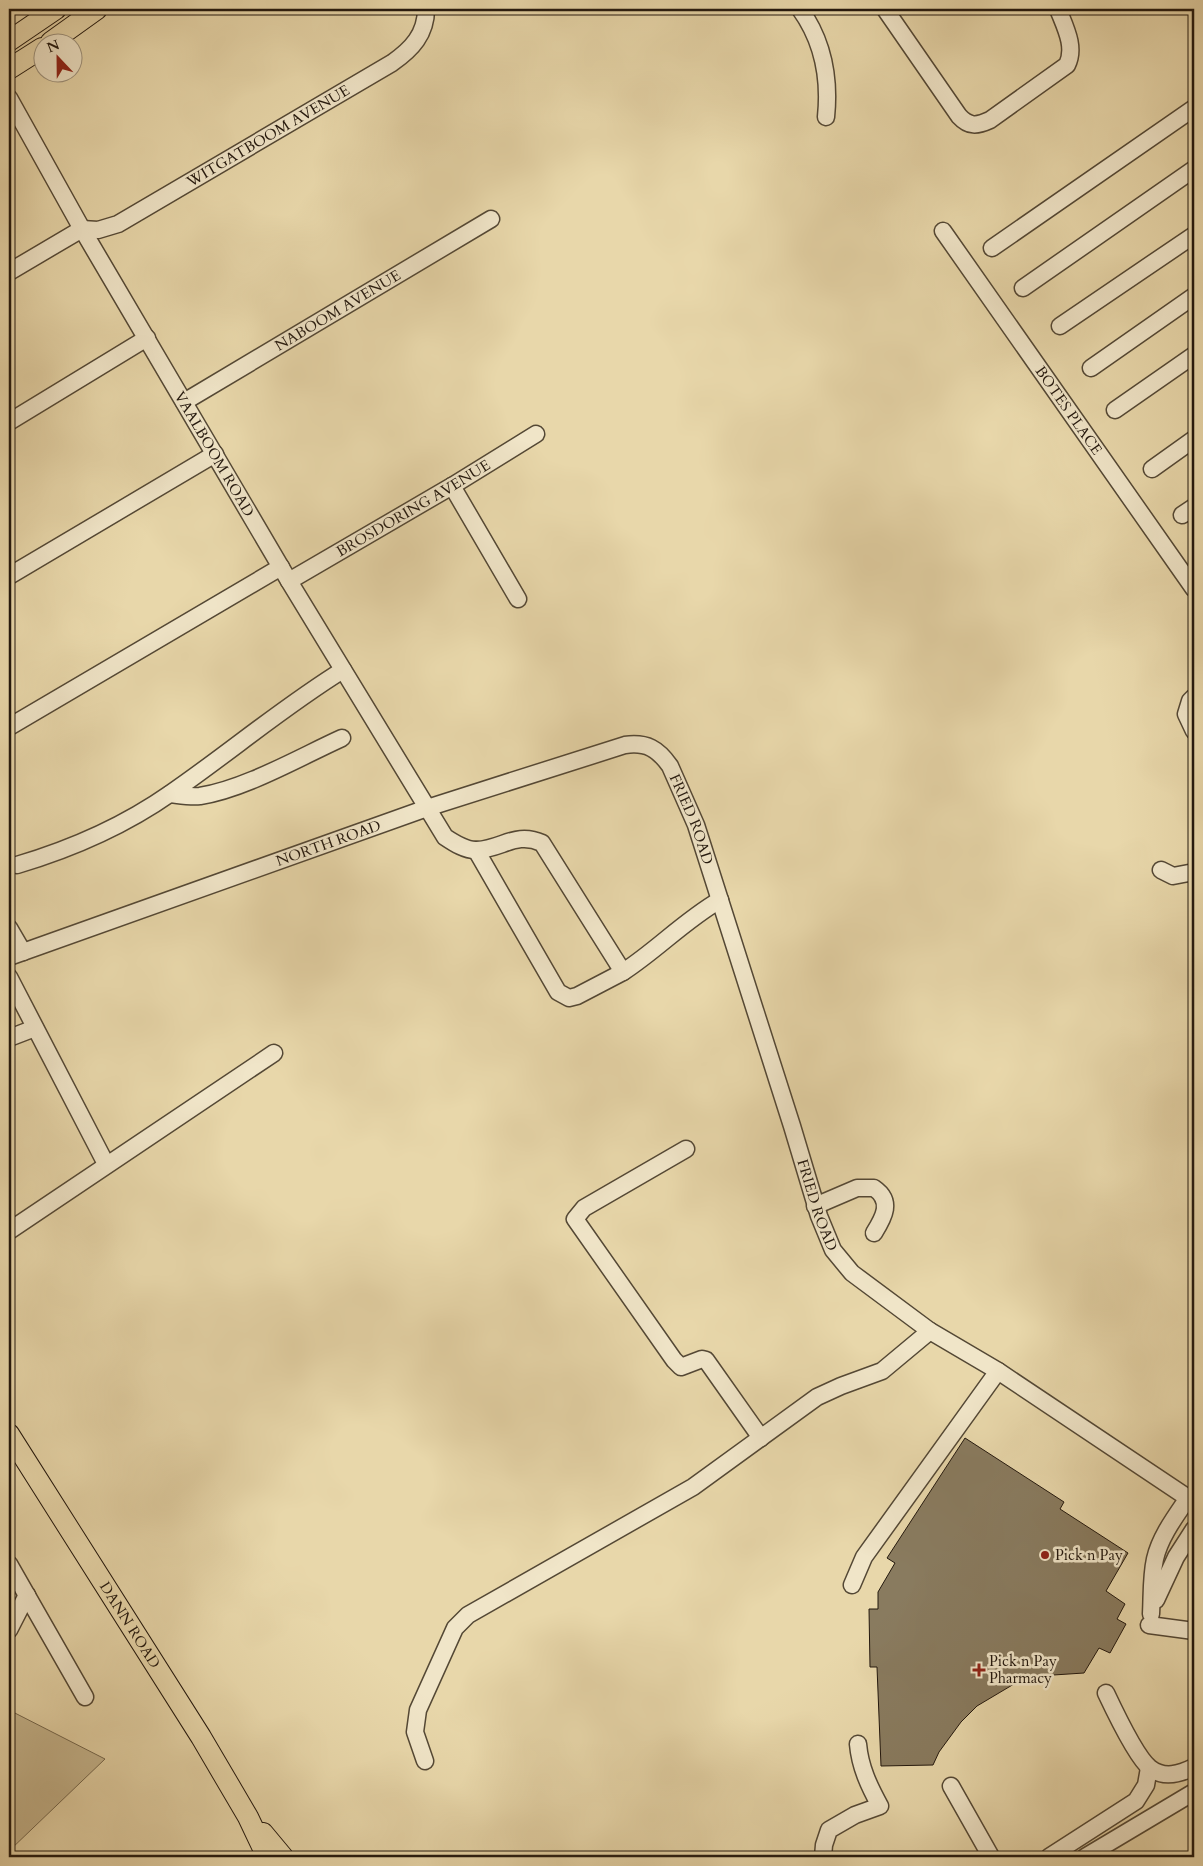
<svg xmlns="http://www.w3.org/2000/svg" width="1203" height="1866" font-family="Cardo,serif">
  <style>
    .green { fill: #c7b78f; stroke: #75684e }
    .building { fill: #897b5f; stroke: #23180e }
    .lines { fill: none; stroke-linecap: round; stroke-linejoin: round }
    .minor-casing { stroke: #544835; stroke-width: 19 }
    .major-casing { stroke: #23180e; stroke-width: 22 }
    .minor { stroke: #f0e5c8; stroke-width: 16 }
    .major { stroke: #e8d7aa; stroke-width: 20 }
    .poi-dot { fill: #8f2418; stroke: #f0e5c8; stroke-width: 2 }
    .labels { text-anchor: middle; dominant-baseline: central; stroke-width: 5; stroke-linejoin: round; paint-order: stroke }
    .street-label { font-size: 15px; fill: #23180e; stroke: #f0e5c8 }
    .poi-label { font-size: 15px; fill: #23180e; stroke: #f0e5c8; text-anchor: start }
  </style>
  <rect width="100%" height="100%" fill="#e8d7aa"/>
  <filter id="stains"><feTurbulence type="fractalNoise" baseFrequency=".004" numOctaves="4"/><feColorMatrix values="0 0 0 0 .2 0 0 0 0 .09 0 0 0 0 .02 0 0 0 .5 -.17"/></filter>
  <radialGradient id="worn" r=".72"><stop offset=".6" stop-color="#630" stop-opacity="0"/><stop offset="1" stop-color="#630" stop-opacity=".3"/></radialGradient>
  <polygon class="green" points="9,1710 105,1759 9,1851"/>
  <polygon class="building" points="965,1438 1064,1502 1060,1509 1128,1553 1106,1591 1125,1604 1117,1619 1126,1624 1110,1653 1099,1648 1084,1673 1038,1676 1014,1684 977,1706 961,1722 939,1752 933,1765 881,1766 877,1667 870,1667 869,1609 878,1609 878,1592 895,1563 887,1558"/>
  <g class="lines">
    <defs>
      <g id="minor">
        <path d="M800 9C823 41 830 78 826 117"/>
        <path d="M885 9 959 116C969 127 977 126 990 120L1067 65C1076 47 1065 27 1058 9"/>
        <path id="s1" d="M9 98 82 229 289 581 445 837C454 843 466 851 477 850 502 849 516 831 542 843L623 972C657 950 685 920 720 900"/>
        <path id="s2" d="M82 229 98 230 118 224 392 63C412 49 426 34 426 9"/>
        <path id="s3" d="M943 231 1194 589"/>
        <polyline points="992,248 1194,108"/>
        <polyline points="9,272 82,229"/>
        <polyline points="1023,288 1194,169"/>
        <polyline points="1060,326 1194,235"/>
        <polyline points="1091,368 1194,296"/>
        <path id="s4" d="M184 402 491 219"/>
        <polyline points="1115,410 1194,355"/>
        <polyline points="9,422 147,338"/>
        <polyline points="1152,469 1194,439"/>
        <polyline points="452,486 518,599"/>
        <polyline points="1182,515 1194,507"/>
        <polyline points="9,576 215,454"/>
        <path id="s5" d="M289 581 452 486 536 434"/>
        <polyline points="1194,697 1190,701 1186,714 1194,731"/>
        <polyline points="9,727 281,567"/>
        <path d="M170 794C179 795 190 797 200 796 245 789 300 757 342 738"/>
        <polyline points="476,850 558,992 569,998 577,996 623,972"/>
        <path d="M17 865C71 849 124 826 171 793 229 753 283 707 343 670"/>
        <polyline points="1161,870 1173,876 1194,872"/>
        <polyline points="9,928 23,952"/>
        <path id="s6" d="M9 957 427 808 625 745C647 742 658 749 670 766L696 825 792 1126 819 1216 833 1250 852 1273 930 1331 998 1371 1194 1502"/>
        <polyline points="9,977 106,1164"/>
        <polyline points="9,1038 35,1028"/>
        <polyline points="686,1149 584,1208 575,1219 674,1360 681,1367 702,1359 706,1360 761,1438"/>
        <path d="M815 1206 857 1188H874C893 1201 884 1217 874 1233"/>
        <polyline points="9,1231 274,1053"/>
        <polyline points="9,1564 85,1697"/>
        <polyline points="852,1585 864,1557 998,1371"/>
        <polyline points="1156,1600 1176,1557 1194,1529"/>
        <path d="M1151 1614C1152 1596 1151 1577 1155 1559 1160 1537 1175 1517 1188 1498"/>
        <polyline points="1149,1625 1194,1631"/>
        <polyline points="9,1630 27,1595"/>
        <path d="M1106 1693C1114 1710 1137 1758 1150 1768 1164 1779 1180 1774 1194 1767"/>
        <polyline points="425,1761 415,1732 418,1710 455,1628 468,1615 693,1487 817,1397 841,1386 882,1371 930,1331"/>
        <polyline points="951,1786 990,1855"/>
        <path d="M823 1857 824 1845 829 1830 855 1815 880 1806C869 1786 860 1767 858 1744"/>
        <polyline points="1049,1857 1136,1801 1146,1785 1149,1768"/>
        <polyline points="1085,1857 1194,1792"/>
      </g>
      <g id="major">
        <polyline points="9,41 56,9"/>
        <polyline points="51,42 97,9"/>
        <polyline points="9,69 42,48"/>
        <path id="s7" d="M9 1434 201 1737 248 1817 267 1857"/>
        <polyline points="263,1833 283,1857"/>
      </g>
    </defs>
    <use href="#minor" class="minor-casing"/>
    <use href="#major" class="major-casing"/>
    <use href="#minor" class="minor"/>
    <use href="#major" class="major"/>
  </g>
  <g class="poi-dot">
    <circle cx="1045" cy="1555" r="5"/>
    <path d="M976.5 1662.5h5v5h5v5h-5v5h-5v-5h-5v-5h5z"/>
  </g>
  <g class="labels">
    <g class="street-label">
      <text stroke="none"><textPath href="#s2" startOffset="211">WITGATBOOM AVENUE</textPath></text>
      <text stroke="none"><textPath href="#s4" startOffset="179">NABOOM AVENUE</textPath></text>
      <text stroke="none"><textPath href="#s3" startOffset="219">BOTES PLACE</textPath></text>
      <text stroke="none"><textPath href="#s1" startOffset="411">VAALBOOM ROAD</textPath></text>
      <text stroke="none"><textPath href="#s5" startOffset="144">BROSDORING AVENUE</textPath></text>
      <text stroke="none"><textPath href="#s6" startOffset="762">FRIED ROAD</textPath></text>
      <text stroke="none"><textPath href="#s6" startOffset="339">NORTH ROAD</textPath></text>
      <text stroke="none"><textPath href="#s6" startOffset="1168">FRIED ROAD</textPath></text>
      <text stroke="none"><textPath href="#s7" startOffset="226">DANN ROAD</textPath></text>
    </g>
    <g class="poi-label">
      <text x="1055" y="1555">Pick n Pay</text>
      <text x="989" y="1661">Pick n Pay<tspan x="989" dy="17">Pharmacy</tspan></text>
    </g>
  </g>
  <rect width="1203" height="1866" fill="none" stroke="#e8d7aa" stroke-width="30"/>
  <rect x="10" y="10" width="1183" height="1846" fill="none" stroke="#23180e" stroke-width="2.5"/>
  <rect x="15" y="15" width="1173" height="1836" fill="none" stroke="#23180e"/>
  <g transform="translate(58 58) rotate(338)"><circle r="24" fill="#f0e5c8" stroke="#9e937e"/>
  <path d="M0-4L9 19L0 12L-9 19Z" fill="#8f2418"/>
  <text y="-8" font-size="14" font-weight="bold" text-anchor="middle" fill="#23180e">N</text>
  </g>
  <rect width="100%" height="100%" filter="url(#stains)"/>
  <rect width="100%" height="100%" fill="url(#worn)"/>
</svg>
